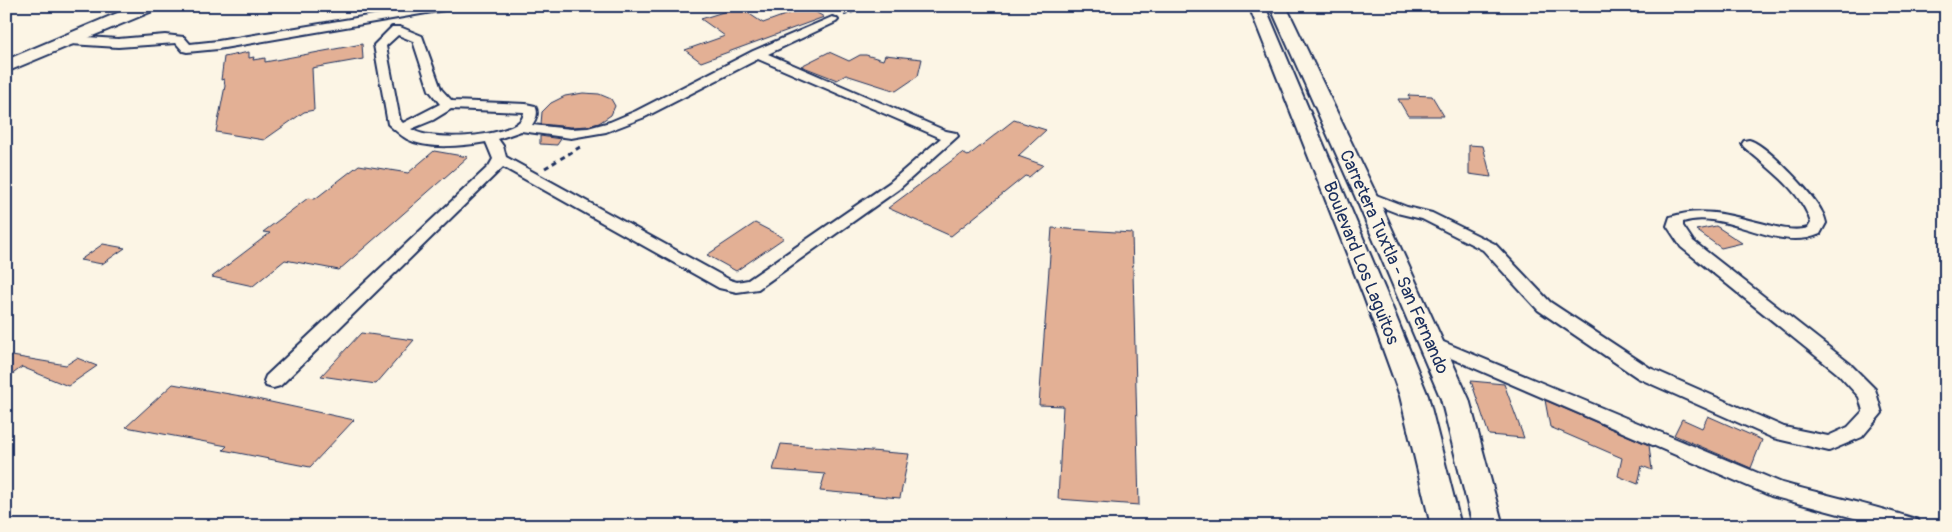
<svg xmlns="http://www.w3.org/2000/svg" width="1952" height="532" font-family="Pangolin,sans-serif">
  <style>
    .building { fill: #e3b095; stroke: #1b2f5e }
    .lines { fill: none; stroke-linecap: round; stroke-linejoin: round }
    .street-casing { stroke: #1b2f5e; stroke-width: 4 }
    .secondary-casing { stroke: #1b2f5e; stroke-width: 4 }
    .path-far1 { stroke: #1b2f5e; stroke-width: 2.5; stroke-dasharray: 4 3; stroke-linecap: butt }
    .path { stroke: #1b2f5e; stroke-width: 3; stroke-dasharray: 5 4; stroke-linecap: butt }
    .street { fill: #fcf5e5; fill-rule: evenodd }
    .secondary { fill: #fcf5e5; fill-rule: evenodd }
    .labels { text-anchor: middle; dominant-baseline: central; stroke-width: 4; stroke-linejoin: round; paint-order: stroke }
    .street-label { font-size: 18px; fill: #1b2f5e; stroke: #fcf5e5 }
  </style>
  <rect width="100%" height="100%" fill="#fcf5e5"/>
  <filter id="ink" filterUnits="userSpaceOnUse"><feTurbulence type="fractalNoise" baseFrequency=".02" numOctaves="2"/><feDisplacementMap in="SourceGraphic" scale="10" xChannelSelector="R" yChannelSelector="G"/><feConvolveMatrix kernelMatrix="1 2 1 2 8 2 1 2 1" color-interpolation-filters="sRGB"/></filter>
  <g filter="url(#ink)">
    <g class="building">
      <polygon points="739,7 763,23 807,7 824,17 701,62 685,50 725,36 701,19"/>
      <polygon points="362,44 363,59 312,68 314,110 304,112 264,140 216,132 225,86 224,79 221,80 224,57 249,52 249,58 254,57 253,60 265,58 265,62"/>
      <polygon points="829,52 849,61 860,55 866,55 883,60 885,55 922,59 918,76 896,91 846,75 837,80 801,66"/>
      <polygon points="583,93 599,94 611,99 615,106 611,115 599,123 588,126 571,127 541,124 542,112 551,103 565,96"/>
      <polygon points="1408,95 1432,96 1444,116 1408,116 1398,99 1410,99"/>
      <polygon points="1014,120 1046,130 1018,156 1043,165 1029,177 1025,176 951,236 888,208 962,153 968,156"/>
      <polygon points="540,136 561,139 557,145 540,144"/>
      <polygon points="1469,145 1483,146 1491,177 1469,174"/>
      <polygon points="434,151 468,157 339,270 285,260 253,286 212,277 270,233 263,232 308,198 315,199 359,165 408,173"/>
      <polygon points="755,223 784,238 736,271 707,255"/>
      <polygon points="1716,226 1742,243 1721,248 1696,230"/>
      <polygon points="1052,228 1132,233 1139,505 1058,499 1063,406 1039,405"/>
      <polygon points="103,244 125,248 102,264 80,260"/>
      <polygon points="361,333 414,340 376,384 321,376"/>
      <polygon points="6,355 66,365 77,358 97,366 68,386 22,367 6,379"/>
      <polygon points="1471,381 1504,384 1524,438 1489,435"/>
      <polygon points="173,384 252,398 354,420 310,467 223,450 227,446 126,427"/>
      <polygon points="1545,400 1649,445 1652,470 1642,466 1638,484 1618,476 1622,458 1550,427"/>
      <polygon points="1708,416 1762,440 1751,468 1674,435 1682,419 1702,428"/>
      <polygon points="781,444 909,454 900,498 820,491 825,474 773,470"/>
    </g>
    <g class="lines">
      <defs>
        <g id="street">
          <polygon points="428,6 456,6 450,9 218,49 187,52 183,51 176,43 118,47 70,44 64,40 70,36 118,39 165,35 184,37 190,44 218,41"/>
          <path d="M832 17 836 18 838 20 836 22 768 54 946 131 956 133 958 136 899 189 758 289 737 292 719 288 503 167 280 386 273 388 266 386 264 381 266 376 489 166 493 159 486 142C464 146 427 150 407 139 400 135 394 129 388 124L374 45 392 27H400L422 36 441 89 452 101 526 104 535 106C539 113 536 119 532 125L571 129 588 128 610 122 636 111 753 51ZM398 35 413 41 429 90 440 104 403 123 400 120 386 46ZM758 59 941 138 889 183 748 280 737 282 730 280 506 157 503 146 498 139 521 131 571 138 606 132 645 117ZM451 109 524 112V113C523 115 523 118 521 120 506 138 429 142 411 129L433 120Z"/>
          <path d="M1749 140C1766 144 1814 195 1822 212 1824 215 1825 219 1826 223L1820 234C1777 254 1726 208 1683 222V226L1693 241 1849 363 1875 389 1882 413 1862 437 1829 451 1773 438 1638 378 1538 310 1483 250 1422 219 1397 213 1361 199 1359 196 1361 193H1371L1407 207 1432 213 1495 244 1550 302 1650 368 1784 427 1828 436 1848 427 1863 411 1859 397 1837 373 1681 247 1667 226 1670 217C1702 206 1733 216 1765 224 1778 228 1795 232 1808 228L1811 223C1802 191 1768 168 1744 147L1742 144 1744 141Z"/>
          <path d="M1429 336 1782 483C1828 496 1874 505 1918 520L1921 526H1884L1771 496 1423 346 1420 342 1423 338Z"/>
        </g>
        <g id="secondary">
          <polygon points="134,6 157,6 155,10 6,72 6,60"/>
          <polygon points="1249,6 1265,6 1388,297 1428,396 1461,526 1431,526 1400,396 1364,297"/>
          <polygon points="1270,6 1286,6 1377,196 1469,399 1503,526 1473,526 1441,399 1355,196"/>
        </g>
      </defs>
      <use href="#street" class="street-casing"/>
      <use href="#secondary" class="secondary-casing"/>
      <polyline class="path-far1" points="844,15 870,6"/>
      <polyline class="path" points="545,168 580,147"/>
      <use href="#street" class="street"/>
      <use href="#secondary" class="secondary"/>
    </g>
  </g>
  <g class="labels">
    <g class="street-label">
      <text transform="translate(1394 262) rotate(66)">Carretera Tuxtla - San Fernando</text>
      <text transform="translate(1361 263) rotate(68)">Boulevard Los Laguitos</text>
    </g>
  </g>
  <rect width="1952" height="532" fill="none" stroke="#fcf5e5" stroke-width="25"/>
  <rect x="12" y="12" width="1927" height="507" fill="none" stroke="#1b2f5e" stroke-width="2" filter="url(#ink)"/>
</svg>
